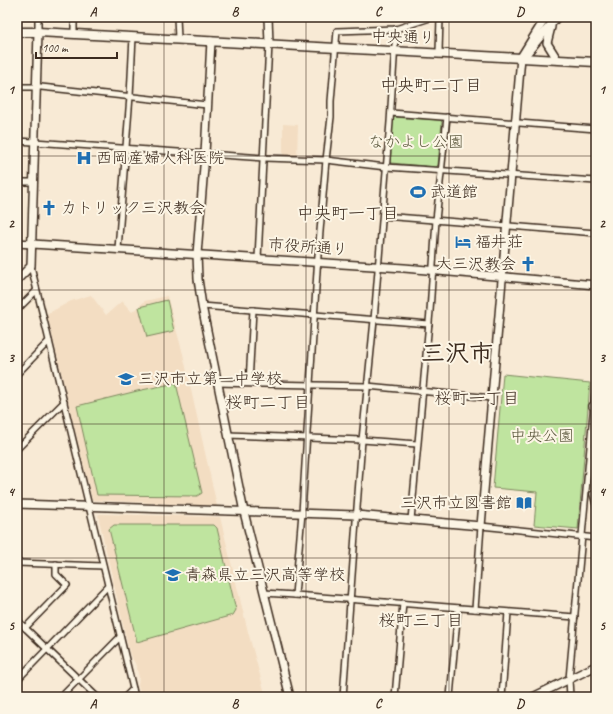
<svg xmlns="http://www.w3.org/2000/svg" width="613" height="714" font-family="Caveat,'Klee One',sans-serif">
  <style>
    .built { fill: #f3ddc2 }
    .green { fill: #bfe49f; stroke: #7d875e }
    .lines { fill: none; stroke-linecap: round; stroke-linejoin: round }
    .street-casing { stroke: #3b2a1e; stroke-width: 8 }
    .secondary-casing { stroke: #3b2a1e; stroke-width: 10 }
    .primary-casing { stroke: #3b2a1e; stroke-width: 11 }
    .street { stroke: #fcf5e5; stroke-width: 5 }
    .secondary { stroke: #fcf5e5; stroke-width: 7 }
    .primary { stroke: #fcf5e5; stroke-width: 8 }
    .grid { fill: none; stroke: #3b2a1e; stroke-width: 1; stroke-opacity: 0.55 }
    .labels { text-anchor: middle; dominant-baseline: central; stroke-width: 4; stroke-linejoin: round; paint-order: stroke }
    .street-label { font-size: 16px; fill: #3b2a1e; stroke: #fcf5e5 }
    .park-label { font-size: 16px; fill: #5c583e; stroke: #fcf5e5 }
    .poi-label { font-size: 16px; fill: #3b2a1e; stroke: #fcf5e5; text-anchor: start }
    .neighbourhood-label { font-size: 17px; fill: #3b2a1e; stroke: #fcf5e5 }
    .town-label { font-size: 24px; font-weight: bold; fill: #3b2a1e; stroke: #fcf5e5 }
    .neatline { fill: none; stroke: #3b2a1e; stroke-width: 1.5 }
    .grid-label { font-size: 13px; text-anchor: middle; font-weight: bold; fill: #3b2a1e }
  </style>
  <rect width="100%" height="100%" fill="#f8ead5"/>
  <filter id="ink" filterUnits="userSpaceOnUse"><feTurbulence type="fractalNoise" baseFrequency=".025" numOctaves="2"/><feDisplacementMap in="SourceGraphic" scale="8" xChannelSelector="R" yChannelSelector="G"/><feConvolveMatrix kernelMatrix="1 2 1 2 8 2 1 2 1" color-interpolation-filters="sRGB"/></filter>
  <g filter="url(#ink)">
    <g class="built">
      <polygon points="283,124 298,125 297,157 283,157"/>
      <polygon points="91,295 106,315 122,301 132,312 145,301 167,296 183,354 217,506 92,500 47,314 71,301"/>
      <polygon points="100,514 220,517 248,632 266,697 141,697 138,686 139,677 135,663 130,655 98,515"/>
    </g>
    <g class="green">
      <polygon points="393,117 440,120 442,122 438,165 436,167 391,163 389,161"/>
      <polygon points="167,300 174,331 147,337 139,307"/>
      <polygon points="503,374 590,383 578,529 534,525 537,492 493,488"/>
      <polygon points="176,383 202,493 197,496 97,495 77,406 137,391"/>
      <polygon points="114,525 214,525 217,528 236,610 233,615 137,642 109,529"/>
    </g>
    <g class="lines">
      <defs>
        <g id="street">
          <polyline points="38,17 38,32"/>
          <polyline points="74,17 74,34"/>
          <polyline points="177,17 178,39"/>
          <polyline points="433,17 396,29 337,31 331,101 331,117 326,160 318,255 302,513 295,595 575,617"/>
          <polyline points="439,52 440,17"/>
          <polyline points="17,87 41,87 207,105"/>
          <polyline points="391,113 596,129"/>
          <polyline points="17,141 34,142 264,158 326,160 386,167 596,181"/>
          <polyline points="17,182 33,182"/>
          <polyline points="383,216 596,233"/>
          <polyline points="118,249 130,96 133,37"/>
          <polyline points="258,258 269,44"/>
          <polyline points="31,266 135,697"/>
          <polyline points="202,306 429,324"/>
          <polyline points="17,310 36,291"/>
          <polyline points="17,374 49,341"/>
          <polyline points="217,383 367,386 492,398"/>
          <polyline points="249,383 253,310"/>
          <polyline points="228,435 362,440 417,444"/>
          <polyline points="17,449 64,402"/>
          <polyline points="593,494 596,505"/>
          <polyline points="411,520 430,311 436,220 447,117"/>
          <polyline points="17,563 103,566"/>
          <polyline points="264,593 295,595"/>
          <polyline points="475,609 481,526 596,538"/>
          <polyline points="17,620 97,697"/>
          <polyline points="25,628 67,585 56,574 56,564"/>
          <polyline points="17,680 108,586"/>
          <polyline points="61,697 120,637"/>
          <polyline points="125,697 133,689"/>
          <polyline points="343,697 362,440 374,320 390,122 396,29"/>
          <polyline points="395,697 403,603"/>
          <polyline points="450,697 458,608"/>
          <polyline points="502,697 508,612"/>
          <polyline points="570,697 569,679 596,381"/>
        </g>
        <g id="secondary">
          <polyline points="268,17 269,44"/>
          <polyline points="551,27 547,43 557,59"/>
          <polyline points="211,41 205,154 197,254 198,279 202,306 244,512 290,697"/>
          <polyline points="528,52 557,17"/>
          <polyline points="17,243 404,268 596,285"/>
          <polyline points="17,280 31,266 38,32"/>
          <polyline points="593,406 596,406"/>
          <polyline points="17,504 356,515 481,526 521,57 546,17"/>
          <polyline points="533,697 596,666"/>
        </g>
        <polyline id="primary" points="17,32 38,32 596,62"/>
      </defs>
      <use href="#street" class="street-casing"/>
      <use href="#secondary" class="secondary-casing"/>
      <use href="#primary" class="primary-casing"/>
      <use href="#street" class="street"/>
      <use href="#secondary" class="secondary"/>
      <use href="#primary" class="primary"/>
    </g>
  </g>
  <path class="grid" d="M164 17V697M306 17V697M449 17V697M17 156H596M17 290H596M17 424H596M17 558H596"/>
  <defs>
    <symbol id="hospital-bare" viewBox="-9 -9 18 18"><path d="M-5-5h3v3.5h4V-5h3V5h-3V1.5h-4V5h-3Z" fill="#1f6fb2" stroke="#fcf5e5" stroke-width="2.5" paint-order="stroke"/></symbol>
    <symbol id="stadium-bare" viewBox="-9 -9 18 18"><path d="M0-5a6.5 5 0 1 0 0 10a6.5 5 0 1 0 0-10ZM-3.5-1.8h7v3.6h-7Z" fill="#1f6fb2" stroke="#fcf5e5" stroke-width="2.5" paint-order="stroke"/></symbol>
    <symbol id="church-bare" viewBox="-9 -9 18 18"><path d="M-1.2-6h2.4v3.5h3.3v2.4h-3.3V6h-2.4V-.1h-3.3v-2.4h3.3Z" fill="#1f6fb2" stroke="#fcf5e5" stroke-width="2.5" paint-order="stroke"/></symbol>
    <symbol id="hotel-bare" viewBox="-9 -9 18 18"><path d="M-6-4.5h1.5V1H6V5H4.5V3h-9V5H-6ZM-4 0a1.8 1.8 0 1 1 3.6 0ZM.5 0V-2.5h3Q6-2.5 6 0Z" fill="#1f6fb2" stroke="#fcf5e5" stroke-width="2.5" paint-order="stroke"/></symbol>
    <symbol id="school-bare" viewBox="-9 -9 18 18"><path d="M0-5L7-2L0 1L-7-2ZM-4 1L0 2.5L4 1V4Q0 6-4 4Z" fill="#1f6fb2" stroke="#fcf5e5" stroke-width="2.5" paint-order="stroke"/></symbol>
    <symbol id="library-bare" viewBox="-9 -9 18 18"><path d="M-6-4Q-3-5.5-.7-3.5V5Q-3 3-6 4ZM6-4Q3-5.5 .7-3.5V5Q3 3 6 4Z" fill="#1f6fb2" stroke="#fcf5e5" stroke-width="2.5" paint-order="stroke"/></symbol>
  </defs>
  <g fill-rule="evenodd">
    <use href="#hospital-bare" x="73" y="147" width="22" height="22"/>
    <use href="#stadium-bare" x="407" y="181" width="22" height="22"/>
    <use href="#church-bare" x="38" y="197" width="22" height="22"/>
    <use href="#hotel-bare" x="452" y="231" width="22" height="22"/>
    <use href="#church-bare" x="517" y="253" width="22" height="22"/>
    <use href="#school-bare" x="115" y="368" width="22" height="22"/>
    <use href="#library-bare" x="513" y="492" width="22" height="22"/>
    <use href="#school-bare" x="162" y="564" width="22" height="22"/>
  </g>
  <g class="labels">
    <g class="street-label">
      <text transform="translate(403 37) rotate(2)">中央通り</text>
      <text transform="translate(308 247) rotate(4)">市役所通り</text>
    </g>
    <g class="park-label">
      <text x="416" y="142">なかよし公園</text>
      <text x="542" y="436">中央公園</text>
    </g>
    <g class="poi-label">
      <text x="96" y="158">西岡産婦人科医院</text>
      <text x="430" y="192">武道館</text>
      <text x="61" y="208">カトリック三沢教会</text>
      <text x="475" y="242">福井荘</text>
      <text x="516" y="264" text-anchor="end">大三沢教会</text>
      <text x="138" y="379">三沢市立第一中学校</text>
      <text x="512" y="503" text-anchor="end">三沢市立図書館</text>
      <text x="185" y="575">青森県立三沢高等学校</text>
    </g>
    <g class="neighbourhood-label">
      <text x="431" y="85">中央町二丁目</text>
      <text x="348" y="213">中央町一丁目</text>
      <text x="477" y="398">桜町一丁目</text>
      <text x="268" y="402">桜町二丁目</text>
      <text x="421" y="620">桜町三丁目</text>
    </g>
    <g class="town-label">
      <text x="457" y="353">三沢市</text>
    </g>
  </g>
  <rect width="613" height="714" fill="none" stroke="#fcf5e5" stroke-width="44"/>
  <path d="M36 52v6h81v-6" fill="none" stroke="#3b2a1e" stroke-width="2"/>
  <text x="42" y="52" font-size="12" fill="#3b2a1e" stroke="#fcf5e5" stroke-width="3" paint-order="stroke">100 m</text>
  <rect x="22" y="22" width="569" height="670" class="neatline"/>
  <g class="grid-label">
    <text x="93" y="16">A</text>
    <text x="235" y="16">B</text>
    <text x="378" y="16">C</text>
    <text x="520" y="16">D</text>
    <text x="11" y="94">1</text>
    <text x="602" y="94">1</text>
    <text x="11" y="228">2</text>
    <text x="602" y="228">2</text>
    <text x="11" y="362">3</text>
    <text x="602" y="362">3</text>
    <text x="11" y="496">4</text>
    <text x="602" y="496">4</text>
    <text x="11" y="630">5</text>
    <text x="602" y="630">5</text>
    <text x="93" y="708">A</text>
    <text x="235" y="708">B</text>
    <text x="378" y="708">C</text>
    <text x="520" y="708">D</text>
  </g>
</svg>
